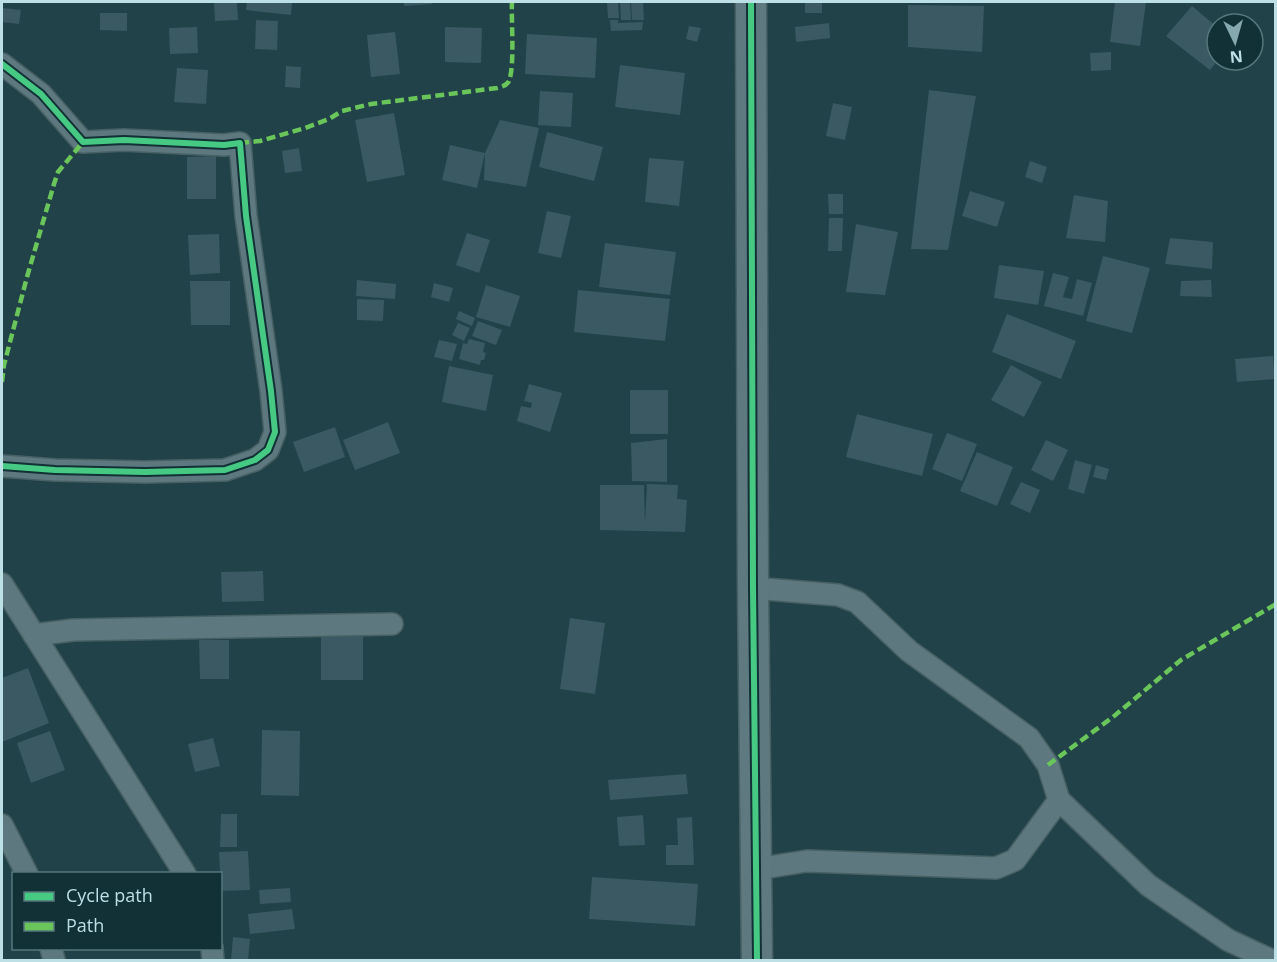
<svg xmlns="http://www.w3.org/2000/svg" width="1277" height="962" font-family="'Open Sans',sans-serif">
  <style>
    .building { fill: #3a5962 }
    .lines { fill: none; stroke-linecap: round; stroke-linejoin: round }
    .street-casing { stroke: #466064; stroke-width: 24 }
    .secondary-casing { stroke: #466064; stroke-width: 33 }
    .street { stroke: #5d787e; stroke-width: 21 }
    .secondary { stroke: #5f7981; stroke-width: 30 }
    .quiet { stroke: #6ac65a; stroke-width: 4.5; stroke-dasharray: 9 4.5; stroke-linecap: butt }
    .cycleway-casing { stroke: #123136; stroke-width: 10 }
    .cycleway { stroke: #46c982; stroke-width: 6 }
  </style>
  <rect width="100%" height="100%" fill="#214248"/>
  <g class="building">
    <polygon points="214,2 237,2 238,20 215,21"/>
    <polygon points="247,2 292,2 291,15 246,10"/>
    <polygon points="404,2 432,2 432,4 404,6"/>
    <polygon points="607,2 618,2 619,18 608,18"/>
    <polygon points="620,2 630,2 631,20 621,20"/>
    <polygon points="631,2 643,2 644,20 632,20"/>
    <rect x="805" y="2" width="17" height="11"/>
    <polygon points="1115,2 1146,2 1140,46 1110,42"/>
    <polygon points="908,5 984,6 982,52 908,47"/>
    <polygon points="1192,6 1217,27 1218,60 1210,70 1166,36"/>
    <polygon points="2,8 21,10 19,24 2,22"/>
    <polygon points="100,13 127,13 127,31 100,30"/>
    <polygon points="256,20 278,21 277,50 255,49"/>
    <polygon points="610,20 618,20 618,23 643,22 642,30 611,31"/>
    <polygon points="829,23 830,38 796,42 795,27"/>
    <polygon points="689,26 701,28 697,42 686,39"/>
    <polygon points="197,27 198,53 170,54 169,28"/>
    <polygon points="445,27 482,28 481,63 445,62"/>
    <polygon points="395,32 400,74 371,77 367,35"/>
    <polygon points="527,34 597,38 595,78 525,74"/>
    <polygon points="1111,52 1111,70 1091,71 1090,53"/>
    <polygon points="620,65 685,73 680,115 615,107"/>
    <polygon points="286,66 301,67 300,88 285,87"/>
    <polygon points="177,68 208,70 206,104 174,102"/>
    <polygon points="929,90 976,96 948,250 911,249"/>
    <polygon points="540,91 573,93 571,127 538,125"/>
    <polygon points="833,103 852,107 845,140 826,136"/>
    <polygon points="394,113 405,175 367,182 355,120"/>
    <polygon points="500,120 539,128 526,187 484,180 485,153 477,188 442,180 450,145 485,153"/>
    <polygon points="547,132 603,147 594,181 539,167"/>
    <polygon points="299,148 302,171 285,173 282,151"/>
    <polygon points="216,156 216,199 187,199 187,157"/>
    <polygon points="649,158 684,161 679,206 645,202"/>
    <polygon points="1030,161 1047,167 1042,183 1025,177"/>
    <polygon points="970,191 1005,202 997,227 962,216"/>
    <polygon points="828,194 843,194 843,214 829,214"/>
    <polygon points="1074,195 1108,201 1105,242 1066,238"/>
    <polygon points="547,211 571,216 561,258 538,253"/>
    <polygon points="829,218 843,218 842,251 828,251"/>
    <polygon points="856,224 898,232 885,295 846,292"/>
    <polygon points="467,233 490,240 479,273 456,265"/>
    <polygon points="219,234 220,273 190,275 188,235"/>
    <polygon points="1170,238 1213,242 1212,269 1165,264"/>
    <polygon points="605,243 676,252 670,295 599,287"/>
    <polygon points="1103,256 1150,268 1132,333 1086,321"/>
    <polygon points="999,265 1044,271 1038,305 994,298"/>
    <polygon points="1053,273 1069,277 1063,297 1072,299 1077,279 1092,283 1083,316 1044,306"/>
    <polygon points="357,280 396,284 395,299 356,296"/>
    <polygon points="1211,280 1212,297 1180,296 1181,281"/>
    <polygon points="190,281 230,281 230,325 191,325"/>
    <polygon points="434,283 453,288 449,302 431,297"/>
    <polygon points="486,285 520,296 510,327 476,317"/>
    <polygon points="578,290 670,299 665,341 574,332"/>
    <polygon points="357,299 384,300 383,321 357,320"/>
    <polygon points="459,311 475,318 472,326 456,319"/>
    <polygon points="1007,314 1076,341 1061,379 992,352"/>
    <polygon points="478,321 502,330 496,345 472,336"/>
    <polygon points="458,323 470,328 464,341 452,335"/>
    <polygon points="469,339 485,343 483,352 486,353 484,360 481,360 480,365 459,359 463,343 467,344"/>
    <polygon points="439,340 457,344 452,361 434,357"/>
    <polygon points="1273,356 1275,379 1237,382 1235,359"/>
    <polygon points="1011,365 1042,382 1024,417 991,400"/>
    <polygon points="449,366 493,375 486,411 442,402"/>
    <polygon points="529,384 562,393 550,432 517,421 521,406 531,408 532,403 524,401"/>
    <rect x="630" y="390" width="38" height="44"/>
    <polygon points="857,414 933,434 922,476 846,457"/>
    <polygon points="388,422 400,453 355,470 343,440"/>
    <polygon points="335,427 345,457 304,472 293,442"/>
    <polygon points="947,433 977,444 962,481 932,469"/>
    <polygon points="667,439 667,482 632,481 631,443"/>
    <polygon points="1046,440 1068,450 1053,481 1031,470"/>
    <polygon points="977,452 1013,467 997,506 960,491"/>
    <polygon points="1075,460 1092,465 1084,494 1068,489"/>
    <polygon points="1096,465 1109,469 1106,480 1093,477"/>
    <polygon points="1021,482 1040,490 1030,513 1010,504"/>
    <polygon points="647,484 678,485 677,499 687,500 685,532 600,530 600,485 644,485 645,522"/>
    <polygon points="263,571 264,601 222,602 221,572"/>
    <polygon points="570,618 605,623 595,694 560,689"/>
    <rect x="321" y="634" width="42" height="46"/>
    <polygon points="199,640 229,640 229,679 200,679"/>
    <polygon points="28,668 49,723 2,742 2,678"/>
    <polygon points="262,730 300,731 299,796 261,795"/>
    <polygon points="50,731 65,770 31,783 17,743"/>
    <polygon points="213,738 220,766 195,772 188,744"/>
    <polygon points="686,774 688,794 610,800 608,780"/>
    <polygon points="221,814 237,814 237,847 220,847"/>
    <polygon points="643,815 645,845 619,846 617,817"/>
    <polygon points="692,817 694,865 666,865 666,845 678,845 677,818"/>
    <polygon points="248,851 250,890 221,891 219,852"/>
    <polygon points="592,877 698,884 695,926 589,919"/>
    <polygon points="290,888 291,902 260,904 259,890"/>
    <polygon points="292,909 295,929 250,934 248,914"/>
    <polygon points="233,937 250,939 248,960 231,960"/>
  </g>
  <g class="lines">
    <defs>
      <g id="street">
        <polyline points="2,64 41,94 83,142 124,140 224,145 240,143 246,216 271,391 275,432 268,450 255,460 225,470 145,472 55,470 2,466"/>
        <polyline points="2,584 185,874"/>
        <polyline points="753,588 838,595 857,602 909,651 1029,738 1048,765 1059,800 1148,885 1228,940 1271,960"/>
        <polyline points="34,635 73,630 392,624"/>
        <polyline points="2,825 27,874"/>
        <polyline points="757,869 807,861 996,868 1015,860 1059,800"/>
        <polyline points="51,948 54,960"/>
        <polyline points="212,948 213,960"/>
      </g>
      <polyline id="secondary" points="751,2 753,588 757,960"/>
    </defs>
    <use href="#street" class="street-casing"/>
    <use href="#secondary" class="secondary-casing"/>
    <use href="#street" class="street"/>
    <use href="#secondary" class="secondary"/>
    <g class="quiet">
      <path d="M240 143 260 141 305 128 329 119 342 111 371 104 497 88C502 87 507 85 509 81 515 65 511 20 512 2"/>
      <polyline points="2,382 4,365 27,277 54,184 58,172 83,142"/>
      <polyline points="1048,765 1113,717 1181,660 1276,604"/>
    </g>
    <defs>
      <g id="cycleway">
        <polyline points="751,2 753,588 757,960"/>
        <polyline points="2,64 41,94 83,142 124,140 224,145 240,143 246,216 271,391 275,432 268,450 255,460 225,470 145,472 55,470 2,466"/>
      </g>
    </defs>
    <use href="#cycleway" class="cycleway-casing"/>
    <use href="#cycleway" class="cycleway"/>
  </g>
  <rect width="1277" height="962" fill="none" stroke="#bddfe6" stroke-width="6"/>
  <rect x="12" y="872" width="210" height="78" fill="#123136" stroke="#56777c" stroke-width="1.5"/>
  <rect x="24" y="892" width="30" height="9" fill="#46c982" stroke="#56777c" stroke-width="1.5"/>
  <text x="66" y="902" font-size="18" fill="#bddfe6">Cycle path</text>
  <rect x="24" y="922" width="30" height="9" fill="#6ac65a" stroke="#56777c" stroke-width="1.5"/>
  <text x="66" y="932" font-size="18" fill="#bddfe6">Path</text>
  <g transform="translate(1235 42) rotate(175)"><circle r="28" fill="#123136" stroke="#56777c" stroke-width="1.5"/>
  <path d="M0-4.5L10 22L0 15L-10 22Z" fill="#86a8af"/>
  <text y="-9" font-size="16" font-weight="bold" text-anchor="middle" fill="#bddfe6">N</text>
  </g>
</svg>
